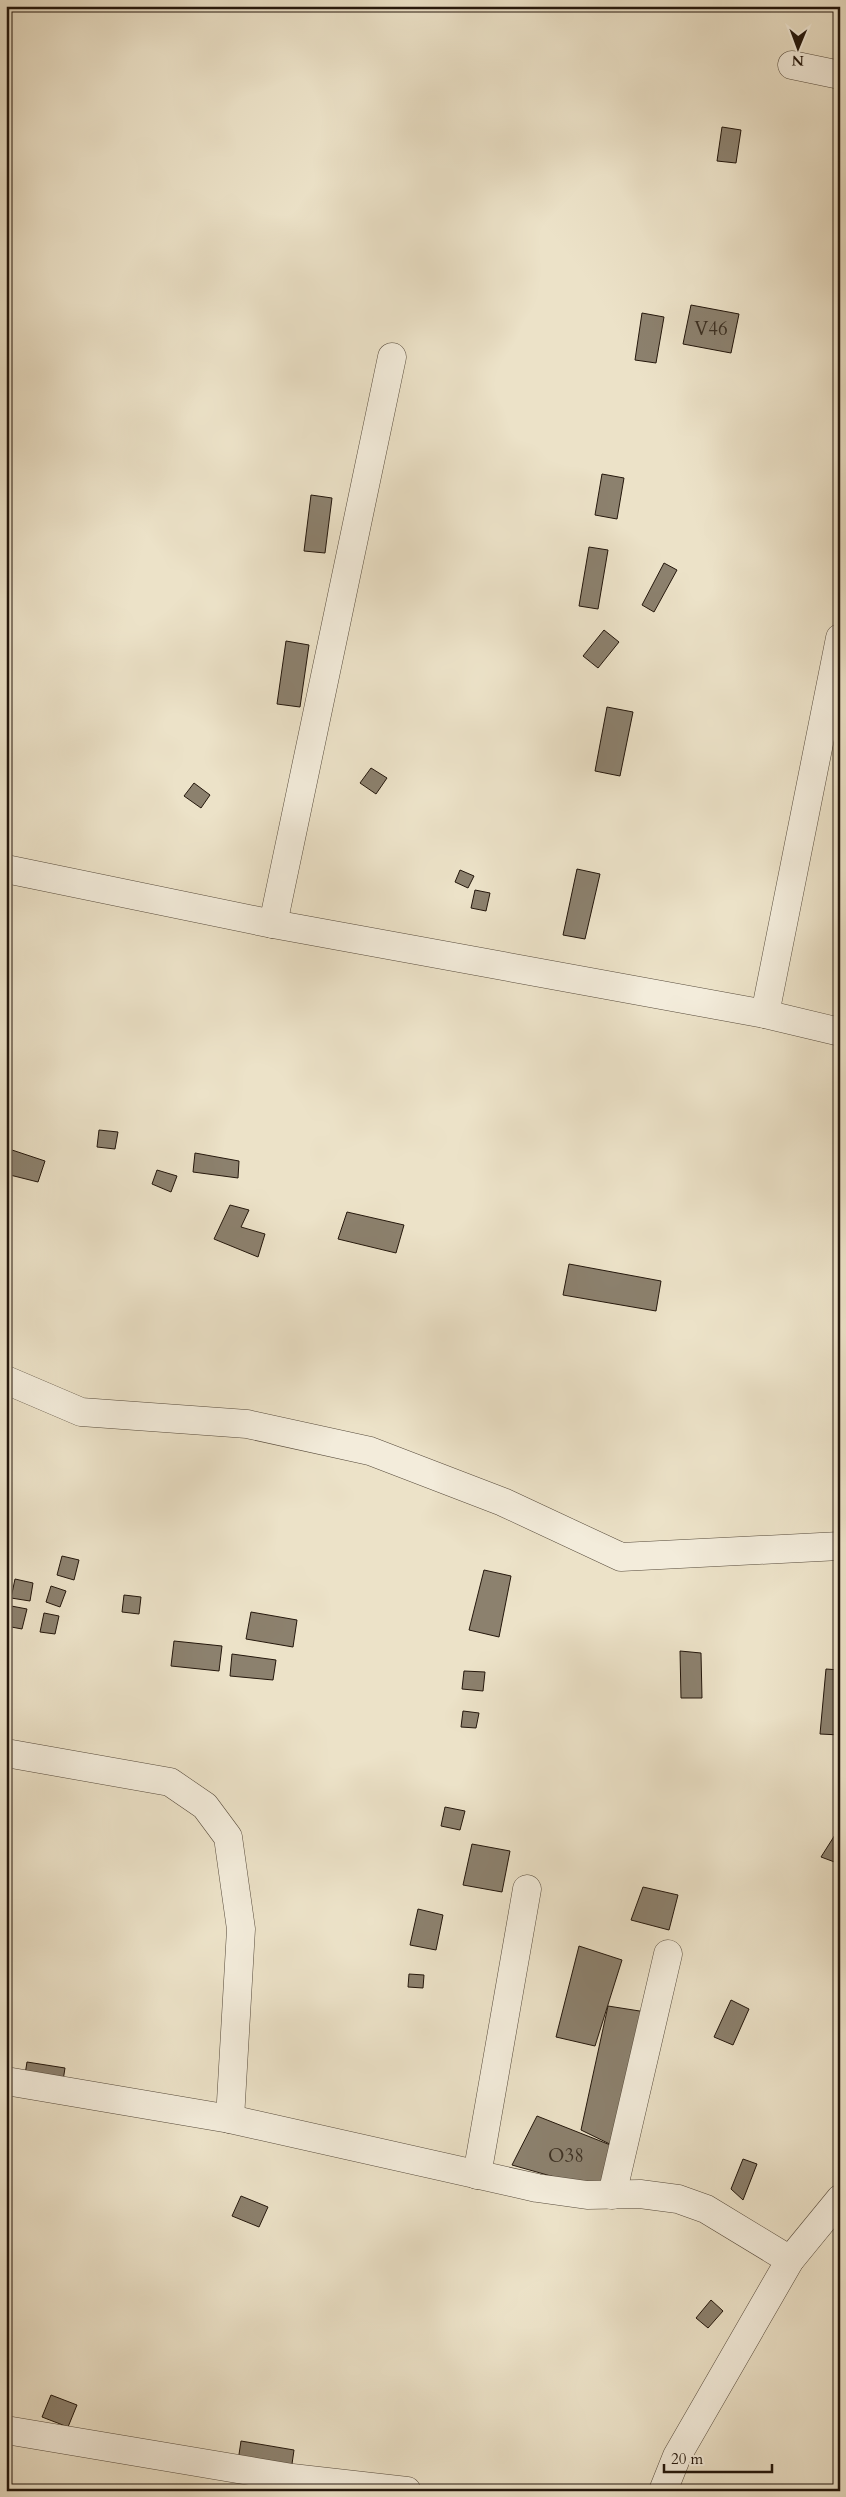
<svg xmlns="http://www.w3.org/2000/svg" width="846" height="2497" font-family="Cardo,serif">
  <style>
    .building { fill: #8c816e; stroke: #24170c }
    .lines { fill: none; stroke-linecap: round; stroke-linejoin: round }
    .street-casing { stroke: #564a3b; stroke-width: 29 }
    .street { stroke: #f3ecdb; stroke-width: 28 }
    .labels { text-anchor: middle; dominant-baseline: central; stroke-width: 4.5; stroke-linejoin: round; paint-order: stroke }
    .number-label { font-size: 19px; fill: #3e3224 }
  </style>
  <rect width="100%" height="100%" fill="#ece2c8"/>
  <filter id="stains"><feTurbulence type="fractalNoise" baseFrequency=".004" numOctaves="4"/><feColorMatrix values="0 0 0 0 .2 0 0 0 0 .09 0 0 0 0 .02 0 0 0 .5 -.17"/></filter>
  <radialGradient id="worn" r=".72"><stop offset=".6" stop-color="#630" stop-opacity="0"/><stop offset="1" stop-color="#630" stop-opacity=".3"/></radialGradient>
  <g class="building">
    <polygon points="722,127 741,130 736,163 717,161"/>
    <polygon points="691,305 739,314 731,353 683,344"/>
    <polygon points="642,313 664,317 656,363 635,360"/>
    <polygon points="602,474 624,478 617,519 595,515"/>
    <polygon points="311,495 332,498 325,553 304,551"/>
    <polygon points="589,547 608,550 598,609 579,606"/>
    <polygon points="664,563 677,570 654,612 642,605"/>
    <polygon points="604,630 619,642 598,668 583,656"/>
    <polygon points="286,641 309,645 300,707 277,704"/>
    <polygon points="607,707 633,712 620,776 595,771"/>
    <polygon points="371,768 387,778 376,794 360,783"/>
    <polygon points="194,783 210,795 201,808 184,796"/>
    <polygon points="577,869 600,874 585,939 563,935"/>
    <polygon points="460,870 474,876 468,888 455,882"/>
    <polygon points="475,890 490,893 486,911 471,908"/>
    <polygon points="99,1130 118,1132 115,1149 97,1147"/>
    <polygon points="12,1150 45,1161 38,1182 6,1174 6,1164"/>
    <polygon points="195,1153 239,1161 238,1178 193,1172"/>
    <polygon points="157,1170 177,1176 171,1192 152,1184"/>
    <polygon points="230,1205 249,1210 241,1227 265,1234 258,1257 214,1239"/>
    <polygon points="347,1212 404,1225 396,1253 338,1239"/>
    <polygon points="569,1264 661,1281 656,1311 563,1295"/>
    <polygon points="62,1556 79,1560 74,1580 57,1575"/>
    <polygon points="484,1570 511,1576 499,1637 469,1630"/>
    <polygon points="15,1579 33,1583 30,1601 11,1598"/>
    <polygon points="51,1586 66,1591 60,1607 46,1602"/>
    <polygon points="124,1595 141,1597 139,1614 122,1612"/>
    <polygon points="6,1605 27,1609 22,1629 6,1626"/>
    <polygon points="251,1612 297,1620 293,1647 246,1639"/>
    <polygon points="44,1613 59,1616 55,1634 40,1632"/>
    <polygon points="174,1641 222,1646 219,1671 171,1666"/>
    <polygon points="680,1651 701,1653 702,1698 681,1698"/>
    <polygon points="232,1654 276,1660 273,1680 230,1676"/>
    <polygon points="826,1669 840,1670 840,1735 820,1734"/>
    <polygon points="464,1671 485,1672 483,1691 462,1689"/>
    <polygon points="463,1711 479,1713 476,1728 461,1727"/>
    <polygon points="445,1807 465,1811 460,1830 441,1826"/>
    <polygon points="840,1827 840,1864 821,1857"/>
    <polygon points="472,1844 510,1851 502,1892 463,1885"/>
    <polygon points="643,1887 678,1895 669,1930 631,1920"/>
    <polygon points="418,1909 443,1915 436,1950 410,1945"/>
    <polygon points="579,1946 622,1960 595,2046 556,2037"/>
    <polygon points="409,1974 424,1975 423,1988 408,1987"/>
    <polygon points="731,2000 749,2009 733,2045 714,2037"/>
    <polygon points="608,2006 646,2012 618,2148 581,2130"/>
    <polygon points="27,2062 65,2068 62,2087 24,2081"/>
    <polygon points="537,2116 618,2148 604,2191 512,2165"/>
    <polygon points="743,2159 757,2164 743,2200 731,2189"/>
    <polygon points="241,2196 268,2207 259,2227 232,2216"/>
    <polygon points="711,2300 723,2311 708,2328 696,2318"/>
    <polygon points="51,2395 77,2405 68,2427 42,2417"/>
    <polygon points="241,2441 294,2450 291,2471 238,2461"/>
  </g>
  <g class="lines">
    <defs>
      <g id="street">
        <polyline points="792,65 840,75"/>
        <polyline points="6,869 273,924 765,1014 840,1032"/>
        <polyline points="273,924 392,357"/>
        <polyline points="765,1014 840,638"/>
        <polyline points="6,1380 81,1412 247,1424 370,1451 503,1502 621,1557 840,1546"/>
        <polyline points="6,1753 170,1782 205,1806 228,1837 241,1929 230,2119"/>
        <polyline points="6,2081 230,2119 537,2188 587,2195 640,2194 678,2199 706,2209 790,2260"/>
        <polyline points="477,2175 527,1889"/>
        <polyline points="612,2195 668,1954"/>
        <polyline points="6,2430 292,2478 407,2491"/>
        <polyline points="663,2491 677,2456 790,2260 840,2199"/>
      </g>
    </defs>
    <use href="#street" class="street-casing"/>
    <use href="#street" class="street"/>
  </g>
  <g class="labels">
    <g class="number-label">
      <text x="711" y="329">V46</text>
      <text x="566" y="2156">O38</text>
    </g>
  </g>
  <rect width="846" height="2497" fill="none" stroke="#ece2c8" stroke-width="25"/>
  <rect x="8" y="8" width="831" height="2482" fill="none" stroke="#24170c" stroke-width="2.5"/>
  <rect x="12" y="12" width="821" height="2472" fill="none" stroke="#24170c"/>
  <g transform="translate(798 48) rotate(181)" stroke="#f3ecdb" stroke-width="4" paint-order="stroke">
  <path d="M0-4L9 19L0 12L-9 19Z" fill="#24170c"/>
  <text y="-8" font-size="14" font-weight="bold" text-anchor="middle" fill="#24170c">N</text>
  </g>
  <path d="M664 2464v8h108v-8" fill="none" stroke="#24170c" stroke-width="2.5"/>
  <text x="671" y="2464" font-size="15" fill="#24170c" stroke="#f3ecdb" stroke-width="4" paint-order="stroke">20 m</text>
  <rect width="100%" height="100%" filter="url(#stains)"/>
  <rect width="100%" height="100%" fill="url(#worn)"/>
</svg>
